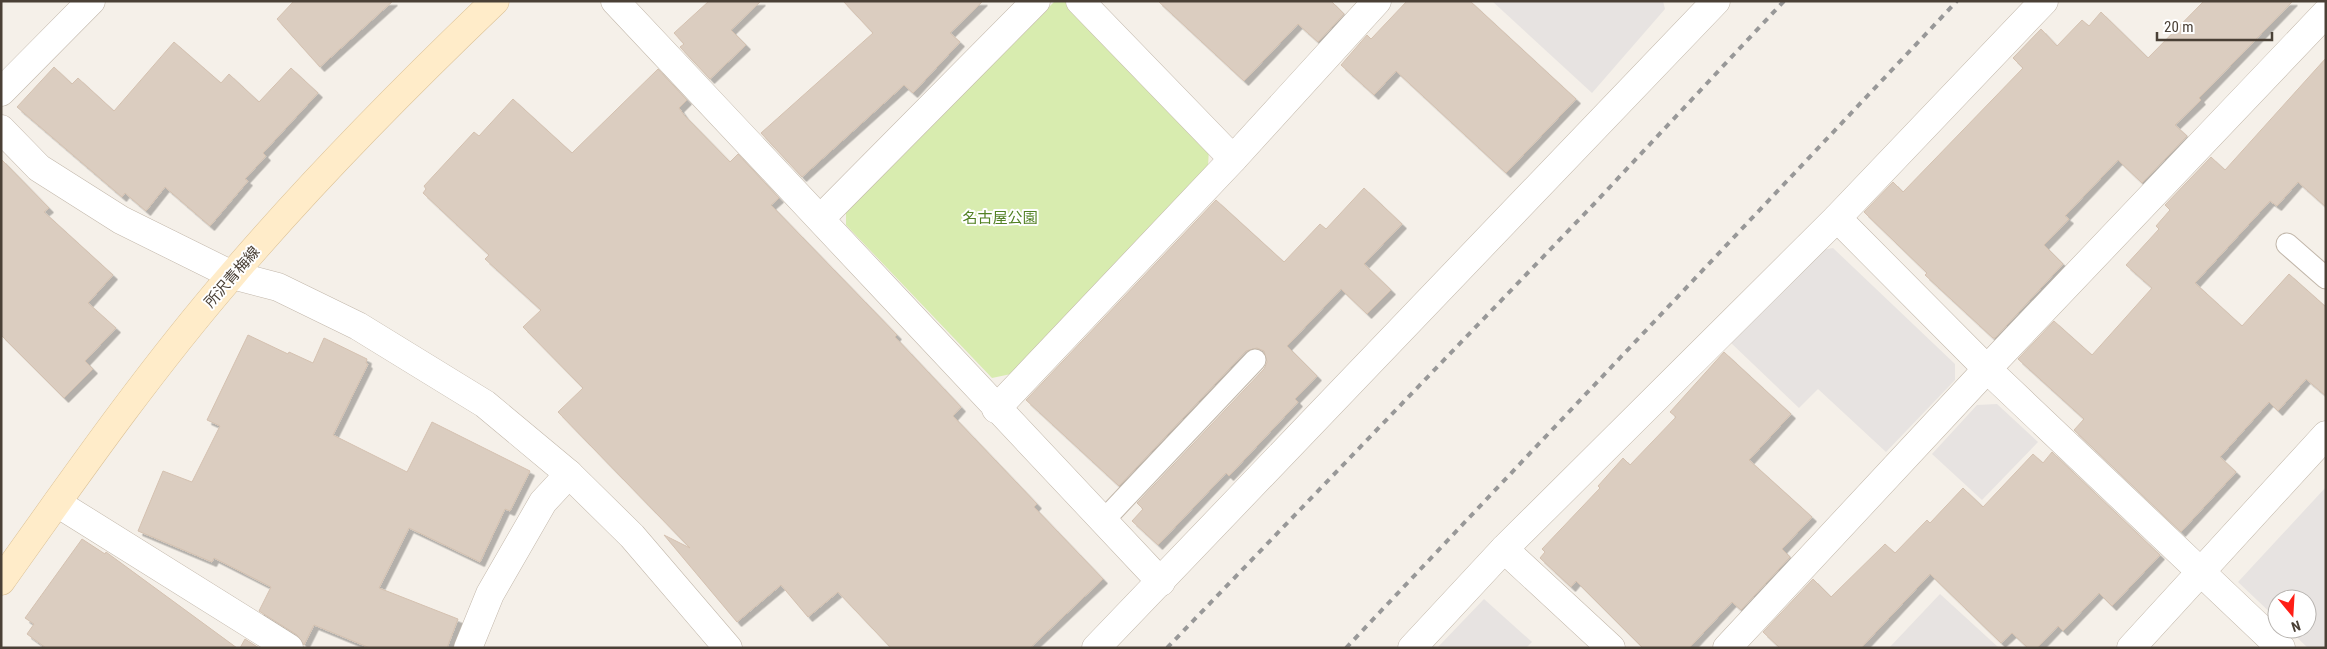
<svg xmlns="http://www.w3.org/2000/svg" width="2327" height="649" font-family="'Roboto Condensed','Noto Sans JP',sans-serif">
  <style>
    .green { fill: #d8ecaf }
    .parking { fill: #e7e3e1 }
    .building { fill: #dbcdc0; stroke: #d4c1b0; filter: url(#shadow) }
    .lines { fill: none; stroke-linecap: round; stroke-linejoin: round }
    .service-casing { stroke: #c2b7aa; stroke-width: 23 }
    .minor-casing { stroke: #c2b7aa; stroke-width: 29 }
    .secondary-casing { stroke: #dcc297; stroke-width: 29 }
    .service { stroke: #fff; stroke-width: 21 }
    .minor { stroke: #fff; stroke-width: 28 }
    .secondary { stroke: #ffecc9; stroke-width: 28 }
    .rail { stroke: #989898; stroke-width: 4; stroke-dasharray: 6 6; stroke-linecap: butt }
    .labels { text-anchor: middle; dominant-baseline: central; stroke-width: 4; stroke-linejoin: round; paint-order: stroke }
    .park-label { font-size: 15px; fill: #528124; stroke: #fff }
    .street-label { font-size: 15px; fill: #4a4036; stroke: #fff }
  </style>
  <defs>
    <filter id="shadow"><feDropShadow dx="4.5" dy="4.5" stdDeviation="0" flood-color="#0004"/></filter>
  </defs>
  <rect width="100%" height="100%" fill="#f5f0e9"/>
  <polygon class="green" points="1069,1 1209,149 1208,166 1011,374 992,378 846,225 846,210 1054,2"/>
  <g class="parking">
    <polygon points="1492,1 1663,1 1665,9 1592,93"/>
    <polygon points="1833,248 1955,364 1955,380 1886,452 1818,389 1799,408 1730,342 1816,251"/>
    <polygon points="1997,404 2038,442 1982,500 1932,454 1977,405"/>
    <polygon points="2326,487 2326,648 2308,648 2288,629 2307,629 2307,599 2277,599 2277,619 2238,582"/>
    <polygon points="1940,594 1999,648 1889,648"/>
    <polygon points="1484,599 1532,642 1526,648 1437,648"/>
  </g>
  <g class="building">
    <polygon points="294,1 393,1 320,67 277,19"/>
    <polygon points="709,1 761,1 731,30 746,45 710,79 680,47 684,44 674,33"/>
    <polygon points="843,1 983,1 950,33 960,42 913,93 904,85 802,177 761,133 873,33"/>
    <polygon points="1158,1 1331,1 1344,14 1318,42 1298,24 1244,81"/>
    <polygon points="1407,1 1470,1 1576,99 1506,173 1396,71 1374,95 1341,65 1367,35 1371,39"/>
    <polygon points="2204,1 2293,1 2199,98 2201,100 2175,125 2187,136 2142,183 2118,160 2065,216 2069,219 2044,245 2063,264 1995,338 1993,338 1925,275 1927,273 1864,212 1893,182 1903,192 2023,68 2013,58 2041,29 2057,46 2082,20 2089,26 2101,12 2148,58"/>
    <polygon points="174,42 221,83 229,74 259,102 291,68 318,93 263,153 266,156 245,179 248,181 210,226 165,187 146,211 125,193 122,197 17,107 54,67 72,84 78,78 114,111"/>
    <polygon points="2326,58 2326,207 2298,182 2277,206 2270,201 2195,283 2242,326 2289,274 2326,307 2326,396 2306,379 2278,411 2269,402 2220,457 2236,472 2181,532 2074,430 2084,419 2018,359 2054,321 2092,355 2152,288 2126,265 2159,229 2156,226 2170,210 2165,205 2211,157 2225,170"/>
    <polygon points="658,69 687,100 679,108 684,115 730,162 738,154 779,198 771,205 897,335 895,337 961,407 953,416 1037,504 1034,507 1103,579 1030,648 891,648 838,592 808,617 781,585 737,622 664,535 690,548 558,412 583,388 523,327 541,310 485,259 489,255 423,193 426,189 424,186 474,132 479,136 513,99 572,153"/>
    <polygon points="1,159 49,208 44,212 113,275 88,303 116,328 85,361 93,369 64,398 1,335"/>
    <polygon points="1364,188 1402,224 1364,264 1391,290 1367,314 1341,289 1287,346 1317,376 1295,399 1298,402 1229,476 1226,473 1158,545 1132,521 1143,509 1137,503 1264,369 1267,362 1264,351 1257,348 1246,351 1119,486 1026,400 1216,200 1284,262 1320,224 1326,229"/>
    <polygon points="248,335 288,354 289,352 313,363 324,338 367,359 366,363 368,364 333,435 407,472 432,422 530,471 510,511 505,509 480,562 409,528 379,588 458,619 447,648 370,648 314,625 304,645 297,635 259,611 271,587 214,558 212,562 138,531 163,471 192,482 220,426 207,420"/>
    <polygon points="1724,352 1791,414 1749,460 1812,517 1782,549 1790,557 1741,610 1732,602 1689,648 1643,648 1576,581 1571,587 1540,558 1545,552 1542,549 1600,488 1598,486 1623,458 1630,465 1676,417 1670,412"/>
    <polygon points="2052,452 2160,555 2112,606 2099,593 2063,631 2058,626 2037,648 2028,648 2012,633 2001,643 1930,574 1861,648 1780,648 1763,632 1813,579 1831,597 1885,544 1895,553 1927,520 1930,523 1963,488 1983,507 2033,454 2043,463"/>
    <polygon points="82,539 105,554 106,552 237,648 46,648 27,634 34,624 25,618"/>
    <polygon points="245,639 259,648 240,648"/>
  </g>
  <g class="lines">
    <defs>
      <g id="service">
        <polyline points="2287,244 2326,278"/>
        <polyline points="1103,521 1255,360"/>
      </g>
      <g id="minor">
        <path d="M615 1C798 194 978 389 1161 582"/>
        <polyline points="1080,1 1233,159"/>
        <polyline points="1,92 91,1"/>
        <polyline points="1,129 39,168 121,220 232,275 278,287 358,326 485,404 569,474 632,536 728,648"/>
        <polyline points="821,218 1036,1"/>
        <polyline points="1837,218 1987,369 2281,648"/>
        <polyline points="996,409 1233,159 1377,1"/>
        <polyline points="57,503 289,648"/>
        <polyline points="1504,549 1611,648"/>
        <polyline points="468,648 490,594 543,502 569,474"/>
        <polyline points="1096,648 1716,1"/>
        <polyline points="1412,648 1504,549 1837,218 2044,1"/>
        <polyline points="1727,648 1987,369 2326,13"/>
        <polyline points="2131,648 2326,435"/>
      </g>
      <path id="secondary" d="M1 581C75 477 149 371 232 275 314 179 404 88 495 1"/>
    </defs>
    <use href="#service" class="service-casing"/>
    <use href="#minor" class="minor-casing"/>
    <use href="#secondary" class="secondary-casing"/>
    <use href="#service" class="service"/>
    <use href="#minor" class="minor"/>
    <use href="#secondary" class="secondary"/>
    <g class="rail">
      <polyline points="1167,648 1593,205 1784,1"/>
      <polyline points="1346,648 1957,1"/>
    </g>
  </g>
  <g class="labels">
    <g class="park-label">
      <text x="1000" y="218">名古屋公園</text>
    </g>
    <g class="street-label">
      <text transform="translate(232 277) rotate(-49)">所沢青梅線</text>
    </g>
  </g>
  <rect width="2327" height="649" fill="none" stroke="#4a4036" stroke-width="5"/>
  <g transform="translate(2292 614) rotate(162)"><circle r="24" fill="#ffffff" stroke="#b7b3af"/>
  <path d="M0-4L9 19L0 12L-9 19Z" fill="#ff1e16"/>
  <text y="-8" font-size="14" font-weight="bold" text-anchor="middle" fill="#4a4036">N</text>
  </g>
  <path d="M2157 32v8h115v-8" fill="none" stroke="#4a4036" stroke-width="2.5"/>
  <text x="2164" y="32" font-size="15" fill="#4a4036" stroke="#ffffff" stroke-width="4" paint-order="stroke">20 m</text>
</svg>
